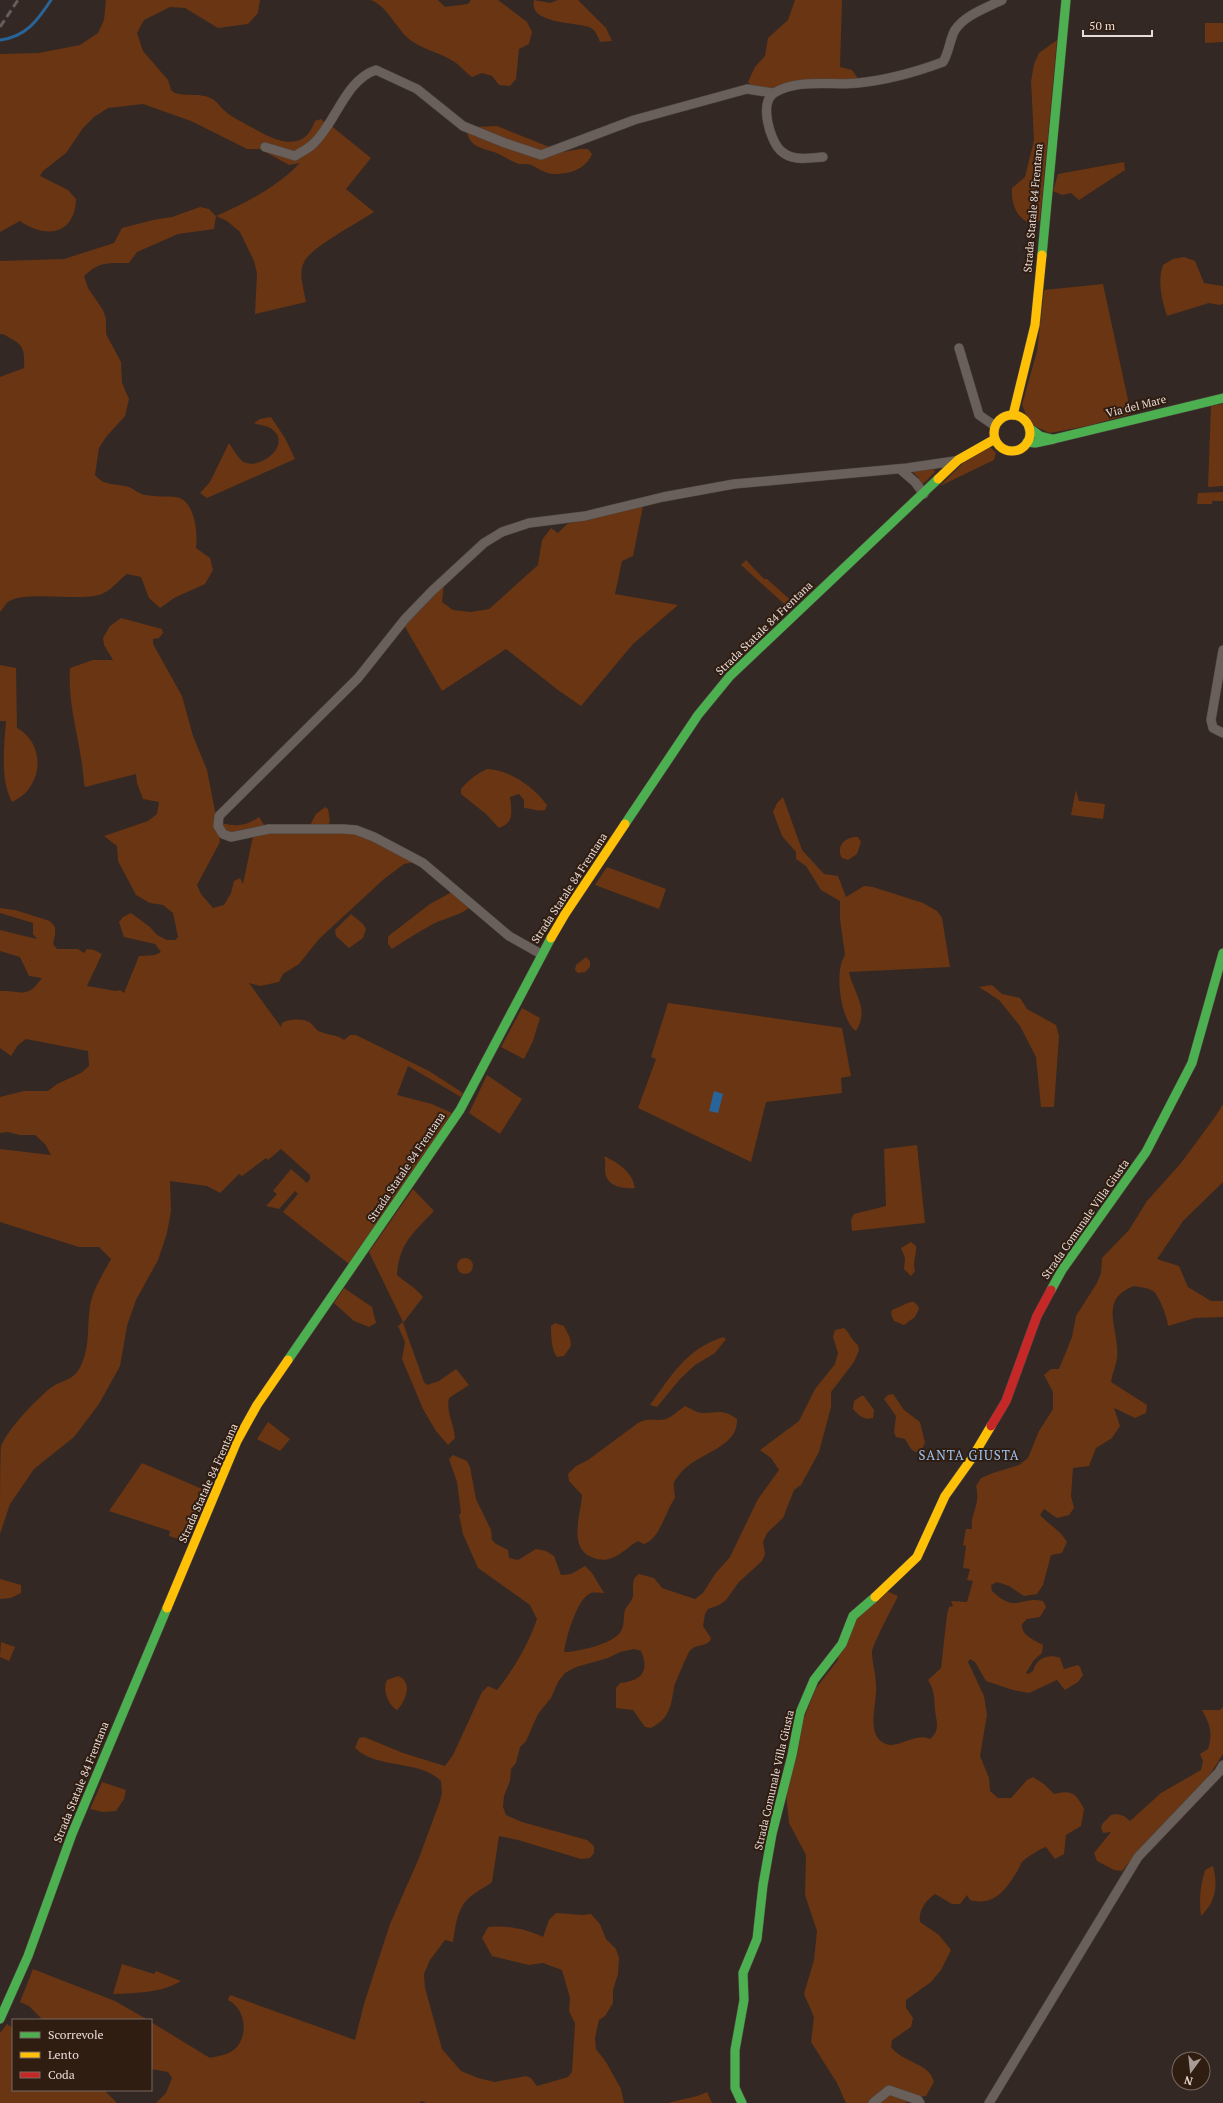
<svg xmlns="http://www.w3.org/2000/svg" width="1223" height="2103" font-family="'PT Serif',serif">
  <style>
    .green { fill: #6a3512 }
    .water { fill: #296498 }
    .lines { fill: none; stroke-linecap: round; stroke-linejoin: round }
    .stream { stroke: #296498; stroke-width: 3 }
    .street-casing { stroke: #4f4541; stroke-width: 10 }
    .fast-casing { stroke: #4f4541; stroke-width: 10 }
    .slow-casing { stroke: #4f4541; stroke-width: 10 }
    .jam-casing { stroke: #4f4541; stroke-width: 10 }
    .street { stroke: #69605b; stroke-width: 9 }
    .fast { stroke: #4caf50; stroke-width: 9 }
    .slow { stroke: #ffc107; stroke-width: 9 }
    .jam { stroke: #c62828; stroke-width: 9 }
    .rail { stroke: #665e5a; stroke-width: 3; stroke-dasharray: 8 4; stroke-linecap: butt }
    .labels { text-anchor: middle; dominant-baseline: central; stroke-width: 4; stroke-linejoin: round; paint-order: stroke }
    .street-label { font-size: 11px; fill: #e9dbd5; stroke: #2f1d12 }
    .quarter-label { font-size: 13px; letter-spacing: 1px; fill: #9dc6f5; stroke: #2f1d12 }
  </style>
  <rect width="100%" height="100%" fill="#332823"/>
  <g class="green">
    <path d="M106 0H260L258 13 248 24 218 28 185 8 170 7 144 20 137 33 143 51 168 80 171 90 175 93C187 97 203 92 214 100 218 103 221 108 225 111 232 118 243 122 251 127 273 139 303 156 315 121L321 119 324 122 326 128 329 124 371 158 346 189 374 212C359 222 310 248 304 262 298 274 304 289 306 302L255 314 257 273 254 261 240 232 227 221 216 216 214 229 178 234 137 252 129 263C108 263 100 261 84 276L88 288 103 310 106 319V334L121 362 122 383 129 399 125 416 106 437 99 448 95 475C105 487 116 483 129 487 134 489 139 494 145 495 156 497 166 496 176 497 195 500 198 533 196 548L210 558 213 570 205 584 174 598 160 608 149 598 141 577 127 574C116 582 110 594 94 596 74 600 23 591 8 602 5 604 3 609 0 612V377L24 368C25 345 22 345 3 334H0V261L64 259 114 243 122 228 153 220 172 217 200 207 209 209 216 216C246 203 277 187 300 163L289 165 260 149H247L191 121 143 104 108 108 94 117 83 128 66 153 43 171 40 176 68 190 76 199C75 235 46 239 20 221L0 232V54L39 53 80 45 98 33 104 20Z"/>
    <path d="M371 0H438L445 7 468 4 471 0H498L527 22 532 32 529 44 519 49 516 79 510 86 499 85 492 76 482 73 472 77C465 72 460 65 453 61 439 52 423 50 409 39 395 27 388 7 371 0Z"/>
    <path d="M534 0 550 3 558 0H578L606 28 612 41 600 42C598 36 595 29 589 27 575 22 528 24 534 0Z"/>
    <polygon points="795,0 842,0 840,67 852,70 859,80 774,89 752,87 748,82 755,67 765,56 768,38 788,20"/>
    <polygon points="1223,23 1223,42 1205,43 1205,23"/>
    <path d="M1057 40 1040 220 1035 224C1017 222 1011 204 1012 188L1025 177 1034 140 1031 81 1034 64 1039 53Z"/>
    <path d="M497 126 552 148 557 153 580 149H588L592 154C586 169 570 174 554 174 546 174 538 168 531 165 527 163 523 165 519 164 512 162 505 157 499 154 486 148 469 149 467 131L471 127Z"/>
    <polygon points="1124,162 1125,170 1079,200 1071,193 1062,195 1053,191 1058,174"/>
    <path d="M1184 257 1195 261 1204 283 1223 286V304L1219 305 1209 303 1167 316C1162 300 1157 281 1163 265L1173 259Z"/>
    <polygon points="1103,284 1131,414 1087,426 1050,433 1034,426 1027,417 1022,405 1037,351 1044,290"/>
    <polygon points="1223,404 1223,486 1208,487 1211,406"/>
    <path d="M271 417 285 438 295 459 207 498 200 493 210 482 229 443C233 449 237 456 242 461 257 472 291 447 274 431 269 425 261 426 254 423L260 419Z"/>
    <polygon points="989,446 996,453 994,460 940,486 975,451"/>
    <polygon points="934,469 935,472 922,485 918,480 919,478 912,471"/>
    <polygon points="1223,492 1223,501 1212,501 1212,504 1197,504 1198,493"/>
    <polygon points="643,506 633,556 622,561 615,594 678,605 633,644 581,706 558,690 506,649 442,691 404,625 444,584 442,602 453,610 471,612 489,609 538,565 542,540 551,528 558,533 567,524"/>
    <polygon points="746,560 764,579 767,579 796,605 791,610 741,565"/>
    <path d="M121 618 162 629 163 633 159 638 153 639V644L182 696 193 736 207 770 214 806 220 842 197 885 201 894 213 908 224 905 231 893 234 881 240 878 243 884 253 836C281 831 332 827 360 835 378 840 397 853 415 862L404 864 384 879 319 939 299 964 283 974 279 982 260 986 249 983 281 1027 282 1023C287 1019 303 1018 309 1022 314 1025 316 1031 321 1032 330 1036 336 1034 344 1040L350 1035H356L429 1071 463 1093 461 1097 408 1066 397 1095 432 1104 452 1113 349 1264 283 1212 298 1194 295 1191 279 1209 266 1206 277 1194 273 1191 291 1169 307 1183 310 1179V1175L281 1149 268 1160 266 1158 242 1176 239 1174 220 1193 207 1186 170 1181 171 1211 167 1233 158 1260 136 1300 127 1326 120 1366 99 1404 74 1437 34 1469 10 1504 0 1534C0 1520 0 1454 1 1446 9 1428 33 1403 48 1390 62 1378 74 1383 82 1363 90 1345 87 1325 90 1306 93 1289 103 1274 111 1259L99 1247H79L0 1222V1149L51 1155 45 1144 35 1135H20L8 1132 0 1133V1097L24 1091H48L57 1084 81 1073 89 1066 88 1051 26 1039 18 1045 11 1056 0 1048V991C23 990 26 1000 42 978L29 976 20 957 0 951V930L37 939 33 934V923L0 913V908L15 910 50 921 55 927V935L53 944 57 949H78L84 953 87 949 94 950 102 954 87 986 116 991 120 990 124 993 139 956 155 955 161 952 155 944 124 937 119 922 123 917 131 913 150 927 157 935 167 940H175L178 937 173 913 163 905 150 903 136 895 118 861 117 846 104 836 148 821 157 814 159 802 143 799 137 783 136 774 85 787 84 784C82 745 67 707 70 668L93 660H113L104 645 103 638 110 626Z"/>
    <path d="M0 665 16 668 17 728C47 744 43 789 12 802 0 779 4 748 6 721H0Z"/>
    <path d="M487 769C510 770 534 787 547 805L545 810C538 812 531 808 524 808V800L519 794 510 797C512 812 514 823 499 828L486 814 461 794V789C469 780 476 774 487 769Z"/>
    <polygon points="1076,790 1079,801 1105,804 1103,819 1071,815"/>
    <path d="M783 797 802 850 824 874 838 876 846 897 864 886 873 887 923 903 937 911 942 918 950 967 849 972C854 995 870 1008 856 1031 840 1020 834 970 845 955L840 919V901L821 890 806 866 796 859V852L782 836 773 812 777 803Z"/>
    <polygon points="325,807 328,809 330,821 327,828 308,829 316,814"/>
    <path d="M259 817 266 828 237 835 224 830 222 823C236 827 247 826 259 817Z"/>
    <path d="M858 837 861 842 857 854 848 860 842 858C835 846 846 836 858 837Z"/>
    <polygon points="607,867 666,889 659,909 595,885"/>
    <path d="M452 892 470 907C463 914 443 919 433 924 419 932 405 940 392 949L388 944V937L391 934 430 904Z"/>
    <polygon points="351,914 363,924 366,929 363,938 349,948 336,936 335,930"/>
    <polygon points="586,957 590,961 590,967 585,972 578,973 575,970 576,965"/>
    <polygon points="992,985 1002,994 1020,998 1027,1009 1056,1025 1059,1036 1054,1107 1041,1107 1036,1057 1020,1026 999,1000 979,987"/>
    <polygon points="668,1003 842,1028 851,1076 841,1078 842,1093 766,1102 751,1162 638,1108 656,1059 651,1057"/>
    <polygon points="522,1008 540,1018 533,1041 524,1059 501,1047"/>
    <polygon points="487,1075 522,1099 500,1134 469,1113"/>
    <path d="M1223 1104V1182L1183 1221 1157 1259 1179 1266 1188 1287 1211 1301H1223V1317L1195 1318 1168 1326C1168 1319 1159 1295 1153 1291 1148 1288 1140 1287 1134 1286 1097 1300 1120 1329 1117 1358 1116 1366 1112 1374 1111 1382L1147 1405 1146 1413 1135 1418 1114 1408 1120 1426 1112 1438 1096 1448 1089 1466 1073 1468 1071 1496 1074 1508 1069 1515 1057 1518 1044 1509 1040 1515C1048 1524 1061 1531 1067 1542L1062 1553 1051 1555 1043 1585 1037 1594 1024 1596 1009 1586 997 1582 991 1585 992 1591C1016 1614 1021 1596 1043 1601L1046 1607 1040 1617 1027 1619 1022 1624C1021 1635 1034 1640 1043 1645L1042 1653 1034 1660 1026 1673 1028 1674 1033 1671C1036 1659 1048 1653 1060 1658L1064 1669 1078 1665 1080 1667 1083 1675 1078 1682 1065 1690 1057 1680 1029 1693 1013 1690 986 1681 975 1662 970 1659 968 1662 984 1696 987 1715 980 1756 989 1778 990 1791 998 1798H1011L1027 1780 1033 1777 1044 1784 1054 1794C1072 1790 1075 1792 1084 1809L1081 1826 1066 1835 1064 1854 1055 1859 1046 1847C1041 1848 1026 1858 1022 1862 1020 1864 1020 1867 1018 1870 1007 1888 995 1907 970 1900L967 1895 960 1904H952L935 1894C926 1900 918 1911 920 1922L939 1935 951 1950 941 1970 931 1982 906 2000V2008L913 2018 911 2027 892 2040 891 2047C904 2064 929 2062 934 2082L926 2096 913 2098 905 2103H846L837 2083 811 2042 814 2017 804 1994 814 1960 817 1931 805 1895 806 1855 789 1823 786 1794 804 1718 816 1688 838 1660C837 1640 867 1604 879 1588L898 1596C893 1607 873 1643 872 1652 872 1663 876 1674 876 1685 878 1703 864 1735 886 1744 898 1749 916 1732 930 1739 941 1730 936 1721 935 1710 934 1698 935 1691 928 1680L941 1668 947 1615 949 1607 953 1606 951 1601 967 1602 973 1581 967 1580 970 1569 963 1568 966 1546 963 1545 966 1529H972C970 1513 981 1505 976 1486L981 1478 993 1473 1019 1465 1028 1458 1039 1431 1053 1409V1392L1044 1375 1051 1369H1059L1072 1337 1076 1316 1097 1283 1101 1273 1102 1258 1129 1230 1147 1201 1181 1163 1215 1117Z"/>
    <polygon points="917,1145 925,1223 852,1231 851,1220 854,1214 886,1206 884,1149"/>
    <path d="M604 1156C618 1163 632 1171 635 1188 624 1189 606 1187 605 1171 605 1165 606 1162 604 1156Z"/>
    <path d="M413 1189 434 1211C414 1232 399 1243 397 1275 406 1283 415 1287 423 1297L403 1323 424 1382 427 1385 439 1381 456 1369 469 1385 449 1398C446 1413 454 1423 455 1438L448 1445 436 1431 423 1409 402 1359 405 1342 398 1326 403 1322 369 1252Z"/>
    <path d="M911 1242 916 1246C917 1255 912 1262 915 1271L911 1276 904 1269 905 1258 901 1248Z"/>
    <circle cx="465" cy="1266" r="8"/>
    <polygon points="344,1288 372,1307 376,1323 369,1327 354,1321 334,1303"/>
    <polygon points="910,1302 914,1302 918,1306 919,1309 915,1317 904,1325 894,1321 891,1314 892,1310"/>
    <path d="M555 1323 564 1326 570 1338 571 1346 564 1356 557 1357C551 1349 551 1335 551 1326Z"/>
    <path d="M844 1328C850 1333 851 1340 858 1345L859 1350 854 1362 831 1392V1407L819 1452 801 1485 794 1490 783 1518 767 1533 763 1542 765 1554 762 1561 739 1582 726 1600 719 1605 708 1609 705 1614 703 1626 711 1638 710 1641C704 1647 694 1644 689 1652 686 1658 676 1681 674 1687 671 1706 670 1718 651 1728L645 1727 633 1710 616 1708V1688L620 1683C641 1681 650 1672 641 1651L634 1649 620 1652 608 1658 576 1667 565 1673 558 1682 551 1698 538 1714 526 1741 520 1747 516 1763 511 1769 510 1781 504 1796 503 1807 506 1815 522 1822 587 1840 594 1846V1853L590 1858 581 1859 518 1840 499 1836 492 1882C486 1887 480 1889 474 1894 457 1905 456 1924 453 1942L445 1940 430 1960 424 1974 425 1988 442 2049 461 2071 478 2078 495 2082 526 2076 531 2078 537 2086 568 2077 572 2072 575 2023 569 2011 570 1998 562 1970 543 1963 529 1965 492 1956 482 1938 488 1927C506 1925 527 1929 543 1937L549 1920 556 1913 582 1915 591 1914 600 1924 606 1939 616 1949 619 1958 618 1974 613 1990V2003L605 2016 599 2020 595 2038 596 2049 606 2062 621 2089 624 2103H426L422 2101 419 2103H156L166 2093 172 2078 168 2072 151 2069V2022L210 2058C218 2056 229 2055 236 2048 249 2034 245 2008 228 2000L230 1995 355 2040 364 2004 390 1924 419 1858 440 1801 442 1793 441 1781C419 1759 378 1770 355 1748L359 1738 364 1737 403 1753 445 1766 453 1755 482 1692 488 1686 497 1690C514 1669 528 1645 537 1619L530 1605 478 1568 463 1534 459 1515 461 1513 457 1482 449 1459 453 1455 467 1461 470 1467 476 1499 491 1530 492 1540 496 1544 508 1550 509 1558 518 1560 536 1549 546 1551 554 1556 561 1575 571 1574 585 1566 592 1573 604 1593C600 1593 594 1592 591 1593 577 1598 566 1638 564 1652 577 1652 614 1644 621 1631 625 1624 623 1617 625 1610 627 1605 632 1602 633 1596 634 1588 630 1579 639 1574L654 1578 662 1588 695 1599 703 1593 715 1574 730 1557 758 1499 779 1470 771 1458 760 1450 799 1421 815 1389 835 1364 838 1353 833 1337 835 1330Z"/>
    <path d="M723 1337 726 1339 715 1353 695 1365 680 1379 657 1407 650 1405C671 1376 686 1349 723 1337Z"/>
    <polygon points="893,1394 904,1410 920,1422 925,1443 921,1451 915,1452 911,1449 905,1439 896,1437 894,1432 896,1416 884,1399 888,1395"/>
    <path d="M861 1396H864L874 1410 873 1418C865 1421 858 1415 853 1409L854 1401Z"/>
    <path d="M685 1406C689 1408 693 1410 697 1412 714 1416 719 1406 737 1419 739 1449 694 1453 679 1475 678 1477 675 1480 674 1482 673 1487 675 1494 675 1498 666 1510 660 1539 644 1544L638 1541C629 1546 621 1555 612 1558 605 1561 598 1560 591 1557 568 1547 581 1514 582 1495L569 1481 568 1474 576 1466 588 1460 638 1423C650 1417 655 1422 666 1419 672 1417 679 1410 685 1406Z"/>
    <polygon points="268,1422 290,1439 280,1451 257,1439"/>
    <polygon points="142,1463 209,1492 188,1542 169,1536 170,1531 109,1511"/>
    <polygon points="0,1579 21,1585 21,1593 11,1598 0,1599"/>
    <polygon points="1,1642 15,1647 9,1661 0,1657"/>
    <path d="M398 1676C414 1682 405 1702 397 1710 388 1705 382 1689 387 1680Z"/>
    <path d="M1223 1707V1754L1209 1776 1142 1846 1122 1871 1114 1870 1097 1861 1094 1853 1111 1832 1103 1833 1101 1827 1103 1823 1111 1815 1116 1814 1124 1816 1130 1821 1161 1793 1201 1770 1203 1761 1200 1754 1208 1749C1213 1734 1210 1724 1202 1710H1220Z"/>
    <polygon points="102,1782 126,1790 124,1799 116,1811 103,1812 90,1809"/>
    <path d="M1213 1866C1218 1886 1216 1901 1201 1916 1199 1900 1200 1887 1205 1870Z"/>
    <path d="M122 1964 154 1974 156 1971 181 1981C162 1993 135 1993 113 1994Z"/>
    <polygon points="33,1969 115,2001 148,2020 43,2020 29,2006 20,2002"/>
    <polygon points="7,2024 13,2028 13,2090 104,2090 117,2103 0,2103 0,2033"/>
    <path d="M707 2092 712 2103H668C681 2099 696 2098 707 2092Z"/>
  </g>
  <polygon class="water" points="714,1091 723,1094 718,1113 709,1111"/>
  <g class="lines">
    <path class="stream" d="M0 40C26 37 38 20 51 0"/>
    <defs>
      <g id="street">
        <path d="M265 147 295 156C301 152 308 149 313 144 336 123 345 80 376 70L417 89 463 126 505 143 541 155 634 120 747 89 773 93"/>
        <path d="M823 157C808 158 792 162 780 150 770 140 759 103 774 93 798 78 832 86 858 83 887 80 916 72 943 62 949 53 950 38 955 30 965 15 986 8 1002 0"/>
        <polyline points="959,348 979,415 995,426"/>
        <polyline points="900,469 915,482 924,494"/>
        <polyline points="1223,650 1211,720 1213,728 1223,733"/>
        <polyline points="541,954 509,936 423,863 374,837 356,830 343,829 269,829 231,837 223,834 218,826 219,816 358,678 405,619 432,591 484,543 502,532 529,523 585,516 663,497 734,484 907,468 955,461"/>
        <polyline points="873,2103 889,2090 918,2100 920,2103"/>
        <polyline points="989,2103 1138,1857 1219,1772 1223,1765"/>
      </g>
      <g id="fast">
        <polyline points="1042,255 1066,0"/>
        <polyline points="1029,428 1040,436 1052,439"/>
        <polyline points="1027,442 1035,443 1054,439 1223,398"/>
        <polyline points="625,824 698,715 730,676 938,479"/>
        <polyline points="1051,1290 1062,1270 1146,1152 1192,1063 1223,953"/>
        <polyline points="288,1360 460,1110 551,938"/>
        <polyline points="0,2019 28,1956 72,1834 167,1608"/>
        <polyline points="742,2103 735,2088 735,2050 744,2000 743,1973 757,1939 763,1885 772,1834 792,1755 800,1713 814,1680 842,1644 853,1616 875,1597"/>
      </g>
      <g id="slow">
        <polyline points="1013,415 1035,325 1042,255"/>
        <circle cx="1012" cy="433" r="18"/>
        <polyline points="938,479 958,460 995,439"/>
        <polyline points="551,938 565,914 625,824"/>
        <polyline points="875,1597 917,1557 945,1496 972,1458 991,1426"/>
        <polyline points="167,1608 237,1441 257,1405 288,1360"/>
      </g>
      <polyline id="jam" points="991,1426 1006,1401 1037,1316 1051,1290"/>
    </defs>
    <use href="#street" class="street-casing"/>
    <use href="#fast" class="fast-casing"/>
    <use href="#slow" class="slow-casing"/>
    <use href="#jam" class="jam-casing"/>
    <use href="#street" class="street"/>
    <use href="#fast" class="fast"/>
    <use href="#slow" class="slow"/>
    <use href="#jam" class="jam"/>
    <polyline class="rail" points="0,27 18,0"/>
  </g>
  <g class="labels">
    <g class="street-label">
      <text transform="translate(1033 208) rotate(-85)">Strada Statale 84 Frentana</text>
      <text transform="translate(1136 406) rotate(-14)">Via del Mare</text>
      <text transform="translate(764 628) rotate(-44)">Strada Statale 84 Frentana</text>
      <text transform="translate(569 888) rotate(-57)">Strada Statale 84 Frentana</text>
      <text transform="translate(406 1167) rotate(-56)">Strada Statale 84 Frentana</text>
      <text transform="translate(1085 1219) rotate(-55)">Strada Comunale Villa Giusta</text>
      <text transform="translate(208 1483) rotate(-66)">Strada Statale 84 Frentana</text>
      <text transform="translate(774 1780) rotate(-77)">Strada Comunale Villa Giusta</text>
      <text transform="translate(81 1782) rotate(-68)">Strada Statale 84 Frentana</text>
    </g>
    <g class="quarter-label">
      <text x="969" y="1455">SANTA GIUSTA</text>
    </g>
  </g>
  <rect x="12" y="2019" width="140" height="72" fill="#2f1d12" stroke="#796960"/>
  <rect x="20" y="2032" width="20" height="6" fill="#4caf50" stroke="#796960"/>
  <text x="48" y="2039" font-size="12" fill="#e9dbd5">Scorrevole</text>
  <rect x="20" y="2052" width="20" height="6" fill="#ffc107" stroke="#796960"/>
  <text x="48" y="2059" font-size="12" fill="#e9dbd5">Lento</text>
  <rect x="20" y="2072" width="20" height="6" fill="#c62828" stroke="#796960"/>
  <text x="48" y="2079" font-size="12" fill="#e9dbd5">Coda</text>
  <g transform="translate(1191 2071) rotate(195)"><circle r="19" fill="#2f1d12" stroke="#796960"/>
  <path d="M0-3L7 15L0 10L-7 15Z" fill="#a99c97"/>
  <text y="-6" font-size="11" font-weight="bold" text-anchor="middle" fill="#e9dbd5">N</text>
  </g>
  <path d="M1083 30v6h69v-6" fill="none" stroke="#e9dbd5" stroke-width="2"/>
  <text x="1089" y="30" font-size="12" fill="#e9dbd5" stroke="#2f1d12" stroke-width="3" paint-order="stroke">50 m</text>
</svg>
